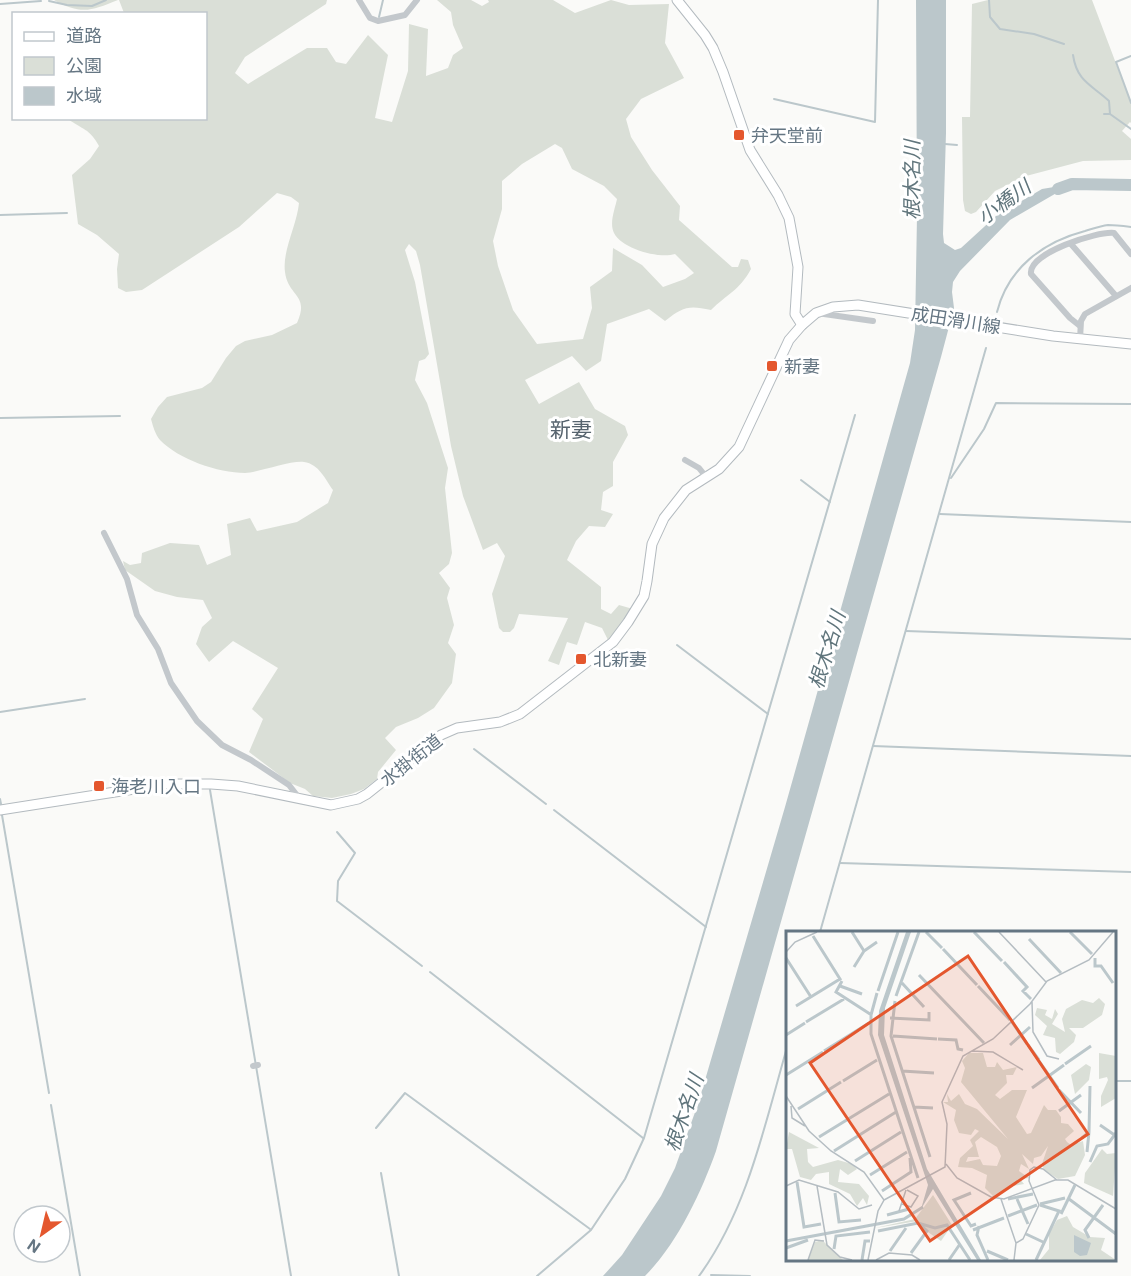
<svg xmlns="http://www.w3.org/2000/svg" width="1131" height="1276" font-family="Roboto,'Noto Sans JP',sans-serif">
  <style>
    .green { fill: #dadfd7; fill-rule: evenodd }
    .water { fill: #bbc7cb }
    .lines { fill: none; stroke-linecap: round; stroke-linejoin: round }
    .stream { stroke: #bbc7cb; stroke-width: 2 }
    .river { stroke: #bbc7cb; stroke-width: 12 }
    .secondary-casing { stroke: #b3babf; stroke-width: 11 }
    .street { stroke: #c3c8cc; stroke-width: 6 }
    .secondary { stroke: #fff; stroke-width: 9 }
    .poi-dot { fill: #e4572e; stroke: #fff; stroke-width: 2 }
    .labels { text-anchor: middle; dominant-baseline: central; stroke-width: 6; stroke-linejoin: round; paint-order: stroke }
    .poi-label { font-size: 18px; fill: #657683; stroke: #fff; text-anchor: start }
    .street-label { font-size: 18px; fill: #657683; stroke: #fff }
    .water-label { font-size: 20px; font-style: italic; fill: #60757c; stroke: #fff }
    .quarter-label { font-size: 21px; fill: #57646e; stroke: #fff }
    .inset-river { fill: none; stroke: #bbc7cb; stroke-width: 3 }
    .inset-road { fill: none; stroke: #b5bdc2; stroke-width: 1.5 }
    .view { fill: #e4572e; fill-opacity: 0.15; stroke: #e4572e; stroke-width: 3 }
    .inset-edge { fill: none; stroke: #657683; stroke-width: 3 }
  </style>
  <rect width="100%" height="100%" fill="#fafaf8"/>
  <g class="green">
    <path d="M54 0H118C91 11 81 15 54 0Z"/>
    <path d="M119 0H327L326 4 245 57 235 73 248 84 307 48H327L336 62 346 64 368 35 388 55 375 118 392 122 408 71 409 24 428 29 426 76 448 68 453 55 463 48 453 25 451 12 437 0H471L482 6 489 2 488 0H553L575 13 611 0 629 5 669 4 665 43 684 78 641 99 626 119 631 137 652 170 680 206 679 220 732 267H738L741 259 748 260 751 269C739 291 727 294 711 310 688 305 683 307 665 321L649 309 607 324 601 361 586 371 572 356 525 380 539 404 579 382 595 409 625 426 628 435 613 462V486L603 492 601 510 613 514 605 527 589 526 576 541 567 560 601 587V609L611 614 619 605 633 609 608 640 602 628 585 622 577 645 567 642 559 665 548 661 568 618 519 614 514 628 510 632H503L499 628 492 594 505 556 497 543 483 550 463 496 451 446 420 265 416 251 409 244 405 250 415 282 429 354 425 359 419 361 415 380 427 403 448 468 445 488 452 553 449 564 439 573 450 588 447 598 454 625 448 643 456 654 452 683 434 708 418 718 396 727 385 738 396 750 378 772 377 779 364 789 351 794 332 798 313 796 305 789 290 783 249 752 263 719 252 709 278 668 233 641 209 662 196 644 202 627 212 618 203 600 177 597 155 591 125 570 123 561 130 565 141 563 142 553 170 543 199 545 207 565 231 555 227 524 250 518 257 531 297 522 328 503 333 490C325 479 319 464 304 462 292 460 260 472 245 473 218 473 178 459 160 440 155 434 153 426 151 419L158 407 167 397 202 388 211 382 226 358 236 346 245 341 272 335 297 323C310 294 288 297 285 272 282 251 297 225 299 203L291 197 277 193 239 227 142 290 126 292 118 288 117 269 119 254 97 235 78 224 72 175 90 159 99 146C89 128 83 130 68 119L206 118V14L124 13ZM555 144 562 148 572 169 604 186 617 199C615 209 609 223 614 233 622 249 659 259 675 254L694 273 685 279 663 287 642 265 613 248 612 271 590 287 592 308 583 339 537 344 513 310 498 266 493 241 502 209V181L522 164Z"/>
    <polygon points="988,0 1092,0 1131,103 1131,123 1130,122 1122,131 1131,139 1131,160 1083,161 1026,176 995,191 976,212 971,214 965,211 963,200 962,117 970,117 972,4"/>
  </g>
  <path class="water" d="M916 0H946V133L943 234 944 243 955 250 961 248 996 216 1042 189 1072 184 1010 220 960 271 953 282 952 292 954 308 941 357 716 1151C701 1193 677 1244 645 1276H603L622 1255 661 1196 675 1168 698 1104 785 807 910 363 915 330 917 216H905V213L917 212Z"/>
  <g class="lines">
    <g class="stream">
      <polyline points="989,0 990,17 1000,29 1034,34 1064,44"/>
      <polyline points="49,1 67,5 92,6 106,0"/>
      <polyline points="0,4 41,1"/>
      <polyline points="379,17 383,0"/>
      <path d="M1073 55C1077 82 1092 85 1109 101L1110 114"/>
      <polyline points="1131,56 1116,62 1131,103"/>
      <polyline points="774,99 875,122 878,0"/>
      <polyline points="1104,114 1110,114 1131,129"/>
      <polyline points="945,144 957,145"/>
      <polyline points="0,215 67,213"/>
      <path d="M997 312C1008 268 1043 242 1085 231 1092 229 1100 226 1108 225 1115 225 1123 226 1131 227"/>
      <polyline points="0,418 120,416"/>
      <polyline points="951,478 984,429 996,403 1131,404"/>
      <polyline points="801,480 830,502"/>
      <polyline points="940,514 1131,522"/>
      <polyline points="906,631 1131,639"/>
      <polyline points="677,645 768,714"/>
      <polyline points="0,712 85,699"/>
      <polyline points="873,746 1131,756"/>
      <polyline points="474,749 546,804"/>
      <polyline points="210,790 291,1276"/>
      <polyline points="0,799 1,804"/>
      <polyline points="554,810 706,927"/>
      <polyline points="2,815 49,1093"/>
      <polyline points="337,832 355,853 338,881 337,901 422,966"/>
      <polyline points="840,863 1131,872"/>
      <polyline points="820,932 986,348"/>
      <polyline points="430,972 643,1138"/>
      <polyline points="1114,1081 1131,1081"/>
      <polyline points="51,1105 80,1276"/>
      <polyline points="376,1128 405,1093 590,1229"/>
      <polyline points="381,1173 399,1276"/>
      <polyline points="711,1275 750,1276"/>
      <polyline points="537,1276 591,1230 625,1179 644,1138 855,415"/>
      <path d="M699 1276C748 1209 765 1123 788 1044"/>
    </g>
    <polyline class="river" points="1058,189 1072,184 1131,185"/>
    <defs>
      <g id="secondary">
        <polyline points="677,0 705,35 713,48 723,72 750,150 778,195 789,218 798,267 795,314 802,325"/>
        <polyline points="0,810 166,784 211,784 238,786 331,805 358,799 367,794 441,735 457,728 500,722 520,714 613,642 628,622 644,596 647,581 652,544 664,518 686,490 719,469 739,447 789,340 802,325 816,313 833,307 858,305 1053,336 1131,344"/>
      </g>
    </defs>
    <use href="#secondary" class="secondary-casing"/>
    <g class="street">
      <polyline points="359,0 370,18 378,21 405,15 417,0"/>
      <polyline points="1071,244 1116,296"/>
      <polyline points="817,313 873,321"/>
      <path d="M1080 326 1070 318 1031 274C1028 253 1097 231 1114 233L1131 254"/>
      <polyline points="1080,339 1081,321 1085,314 1131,288"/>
      <polyline points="685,460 699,468 707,478"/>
      <polyline points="104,533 127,579 137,615 158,649 171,683 197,721 222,745 251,760 289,785 299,798"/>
      <polyline points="253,1066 258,1065"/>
    </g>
    <use href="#secondary" class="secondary"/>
  </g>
  <g class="poi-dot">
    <rect x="733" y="129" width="12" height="12" rx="3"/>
    <rect x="766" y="360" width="12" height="12" rx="3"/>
    <rect x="575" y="653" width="12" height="12" rx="3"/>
    <rect x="93" y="780" width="12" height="12" rx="3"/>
  </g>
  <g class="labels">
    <g class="poi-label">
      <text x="751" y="135">弁天堂前</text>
      <text x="784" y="366">新妻</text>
      <text x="593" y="659">北新妻</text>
      <text x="111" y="786">海老川入口</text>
    </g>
    <g class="street-label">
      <text transform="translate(956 320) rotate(9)">成田滑川線</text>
      <text transform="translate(411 760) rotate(-38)">水掛街道</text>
    </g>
    <g class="water-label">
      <text transform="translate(912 180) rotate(-90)">根木名川</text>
      <text transform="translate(1004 202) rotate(-36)">小橋川</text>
      <text transform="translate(827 650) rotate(-73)">根木名川</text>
      <text transform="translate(684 1113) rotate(-71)">根木名川</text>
    </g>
    <g class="quarter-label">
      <text x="571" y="430">新妻</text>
    </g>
  </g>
  <g transform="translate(786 931)">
    <rect width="330" height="330" fill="#fafaf8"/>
    <path d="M313 67 319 73 316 84 297 97H283L290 104 288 111 274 123 270 121 269 107 257 104 261 95 249 84 251 77 261 79 259 84 266 88 269 78 272 83 266 93 279 101 276 88 280 78 296 69 307 72ZM183 122H197L201 136H209L211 131 217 139 231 136 227 144H220L221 152 209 164 214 168 226 159H241L230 186 241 203 245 202 258 174 262 179H270L275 186V192L282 193 288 200 279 208 281 211 285 214 297 210 299 224 289 245 272 248 258 239 256 233 262 215 255 225 248 227 247 233 236 223 243 238 235 233 233 240 243 247 234 248 238 253 221 256 208 266 199 257 201 244 186 237 172 236 174 227 187 215 184 209 193 200 189 198 185 204 173 202 168 189 170 179 157 171H162L161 163 165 170 173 163 179 173 191 178 222 208 175 151 179 137 176 130ZM195 206 211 216 215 225 211 235 197 234 194 228 180 231 182 226H193L189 211ZM313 122 330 125V167L315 176V165L322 149 321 146 313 148ZM300 133 305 136 303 149 289 163 285 144ZM3 201 33 217 21 218 22 231 27 236 52 229 66 233 71 238 62 244 54 238 52 251 73 253 83 265 81 274 77 267 71 275 64 263 43 253V241L30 243 25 249 14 246 6 218H0ZM316 218 321 223 330 222 327 265 298 252 299 242ZM147 264 166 294 155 310 130 293 132 290 89 297 129 288ZM281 285 287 296 304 306 319 307 315 319 330 329H254L263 318V303L271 289ZM36 309 54 326 57 329H22L29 311Z" fill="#dadfd7" fill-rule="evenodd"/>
    <path d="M120 1H125L99 77 98 104 141 238 195 329H191L147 258 135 278 142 254 92 104 93 80ZM288 304 305 312 301 324 294 325 288 321Z" fill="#bbc7cb"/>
    <path class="inset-river" d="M66 1 78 20M140 1 156 17M188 1 216 30M284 1 306 23M243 8 275 42M157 18 191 54M0 27 25 66M309 27V35H315L327 52M218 31 241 56 237 60 245 68M68 36 78 20 91 11M133 44 198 112M56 50 50 61 84 83M116 52 138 76M54 55 76 63M192 55 224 89M92 60 112 1M91 62 85 84V103L132 247M110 65 133 1M109 70 105 105 144 226M10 75 54 48 27 5M104 87 143 89V81M20 91 58 68M226 91 241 113M0 104 19 92M107 105 151 108M152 108 170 109 172 118 177 119M224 114 244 96M242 114 253 129M38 120 83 92M253 130 272 157M279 133 305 115M116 140 148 142M0 144 37 121M57 150 91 129M246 157 278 134M273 159 295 182M128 176 147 177M12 178 55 151M273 180 295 164M314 194 330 205M33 206 103 163M296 207 303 201 304 155M48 220 110 181M301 221 303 201M69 230 115 201M304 231 311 215 322 213 330 202M84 244 121 221M11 251 18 296 35 293M96 260 125 241 124 227M49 262 53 291 75 289M185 262 168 269 185 295 190 293M222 268 247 263M231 268 242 293M283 268 330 303M254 273 279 267M275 283 289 254M101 284 123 278M222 285 251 274M193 295 191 304 202 329M187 299 218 287M92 300 132 292 149 297 161 294 184 329M240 303 257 311M303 307 299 299 317 274M0 310 118 288 137 276M0 317 22 309M48 318 50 305 84 301M104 320 120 297M201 320 222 329M125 322 141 300 133 293M76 329 79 310H84M163 329 174 313M250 329 273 280 254 274"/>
    <path class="inset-road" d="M213 1 260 51M0 21 9 11 31 1M246 71 247 101 261 125 273 128M186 120 207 121 237 139M0 165 23 200 45 220 78 241 98 269 92 280 82 329M5 175 6 187 19 195M160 233 171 247 205 266 218 268 269 249H282L330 278M0 255 13 249 52 261 73 278 86 274M31 255 41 314 54 326 66 329M215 268 230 312 228 329M98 269 159 236 161 193 156 171 177 125 207 108 244 73 261 50 303 29 327 1M116 273 125 276 132 265 121 259M113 280 120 259M230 312 237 308 253 274 243 250 244 239 248 236 257 238 271 249M22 329 29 309 38 310M90 329 103 322 126 324 134 329"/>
    <path class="view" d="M182 25 302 203 144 310 24 132Z"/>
    <rect width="330" height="330" class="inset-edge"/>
  </g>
  <rect x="12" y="12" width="195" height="108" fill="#ffffff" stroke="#c1c8cd" stroke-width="1.5"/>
  <rect x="24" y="32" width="30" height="9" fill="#ffffff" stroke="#c1c8cd" stroke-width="1.5"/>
  <text x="66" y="42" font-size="18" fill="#657683">道路</text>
  <rect x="24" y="57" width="30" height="18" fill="#dadfd7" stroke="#c1c8cd" stroke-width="1.5"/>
  <text x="66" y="72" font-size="18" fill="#657683">公園</text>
  <rect x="24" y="87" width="30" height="18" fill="#bbc7cb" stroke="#c1c8cd" stroke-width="1.5"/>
  <text x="66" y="102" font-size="18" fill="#657683">水域</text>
  <g transform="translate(42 1234) rotate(214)"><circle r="28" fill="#ffffff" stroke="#c1c8cd" stroke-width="1.5"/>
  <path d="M0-4.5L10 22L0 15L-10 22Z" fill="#e4572e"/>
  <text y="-9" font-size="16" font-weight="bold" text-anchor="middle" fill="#657683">N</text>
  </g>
</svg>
